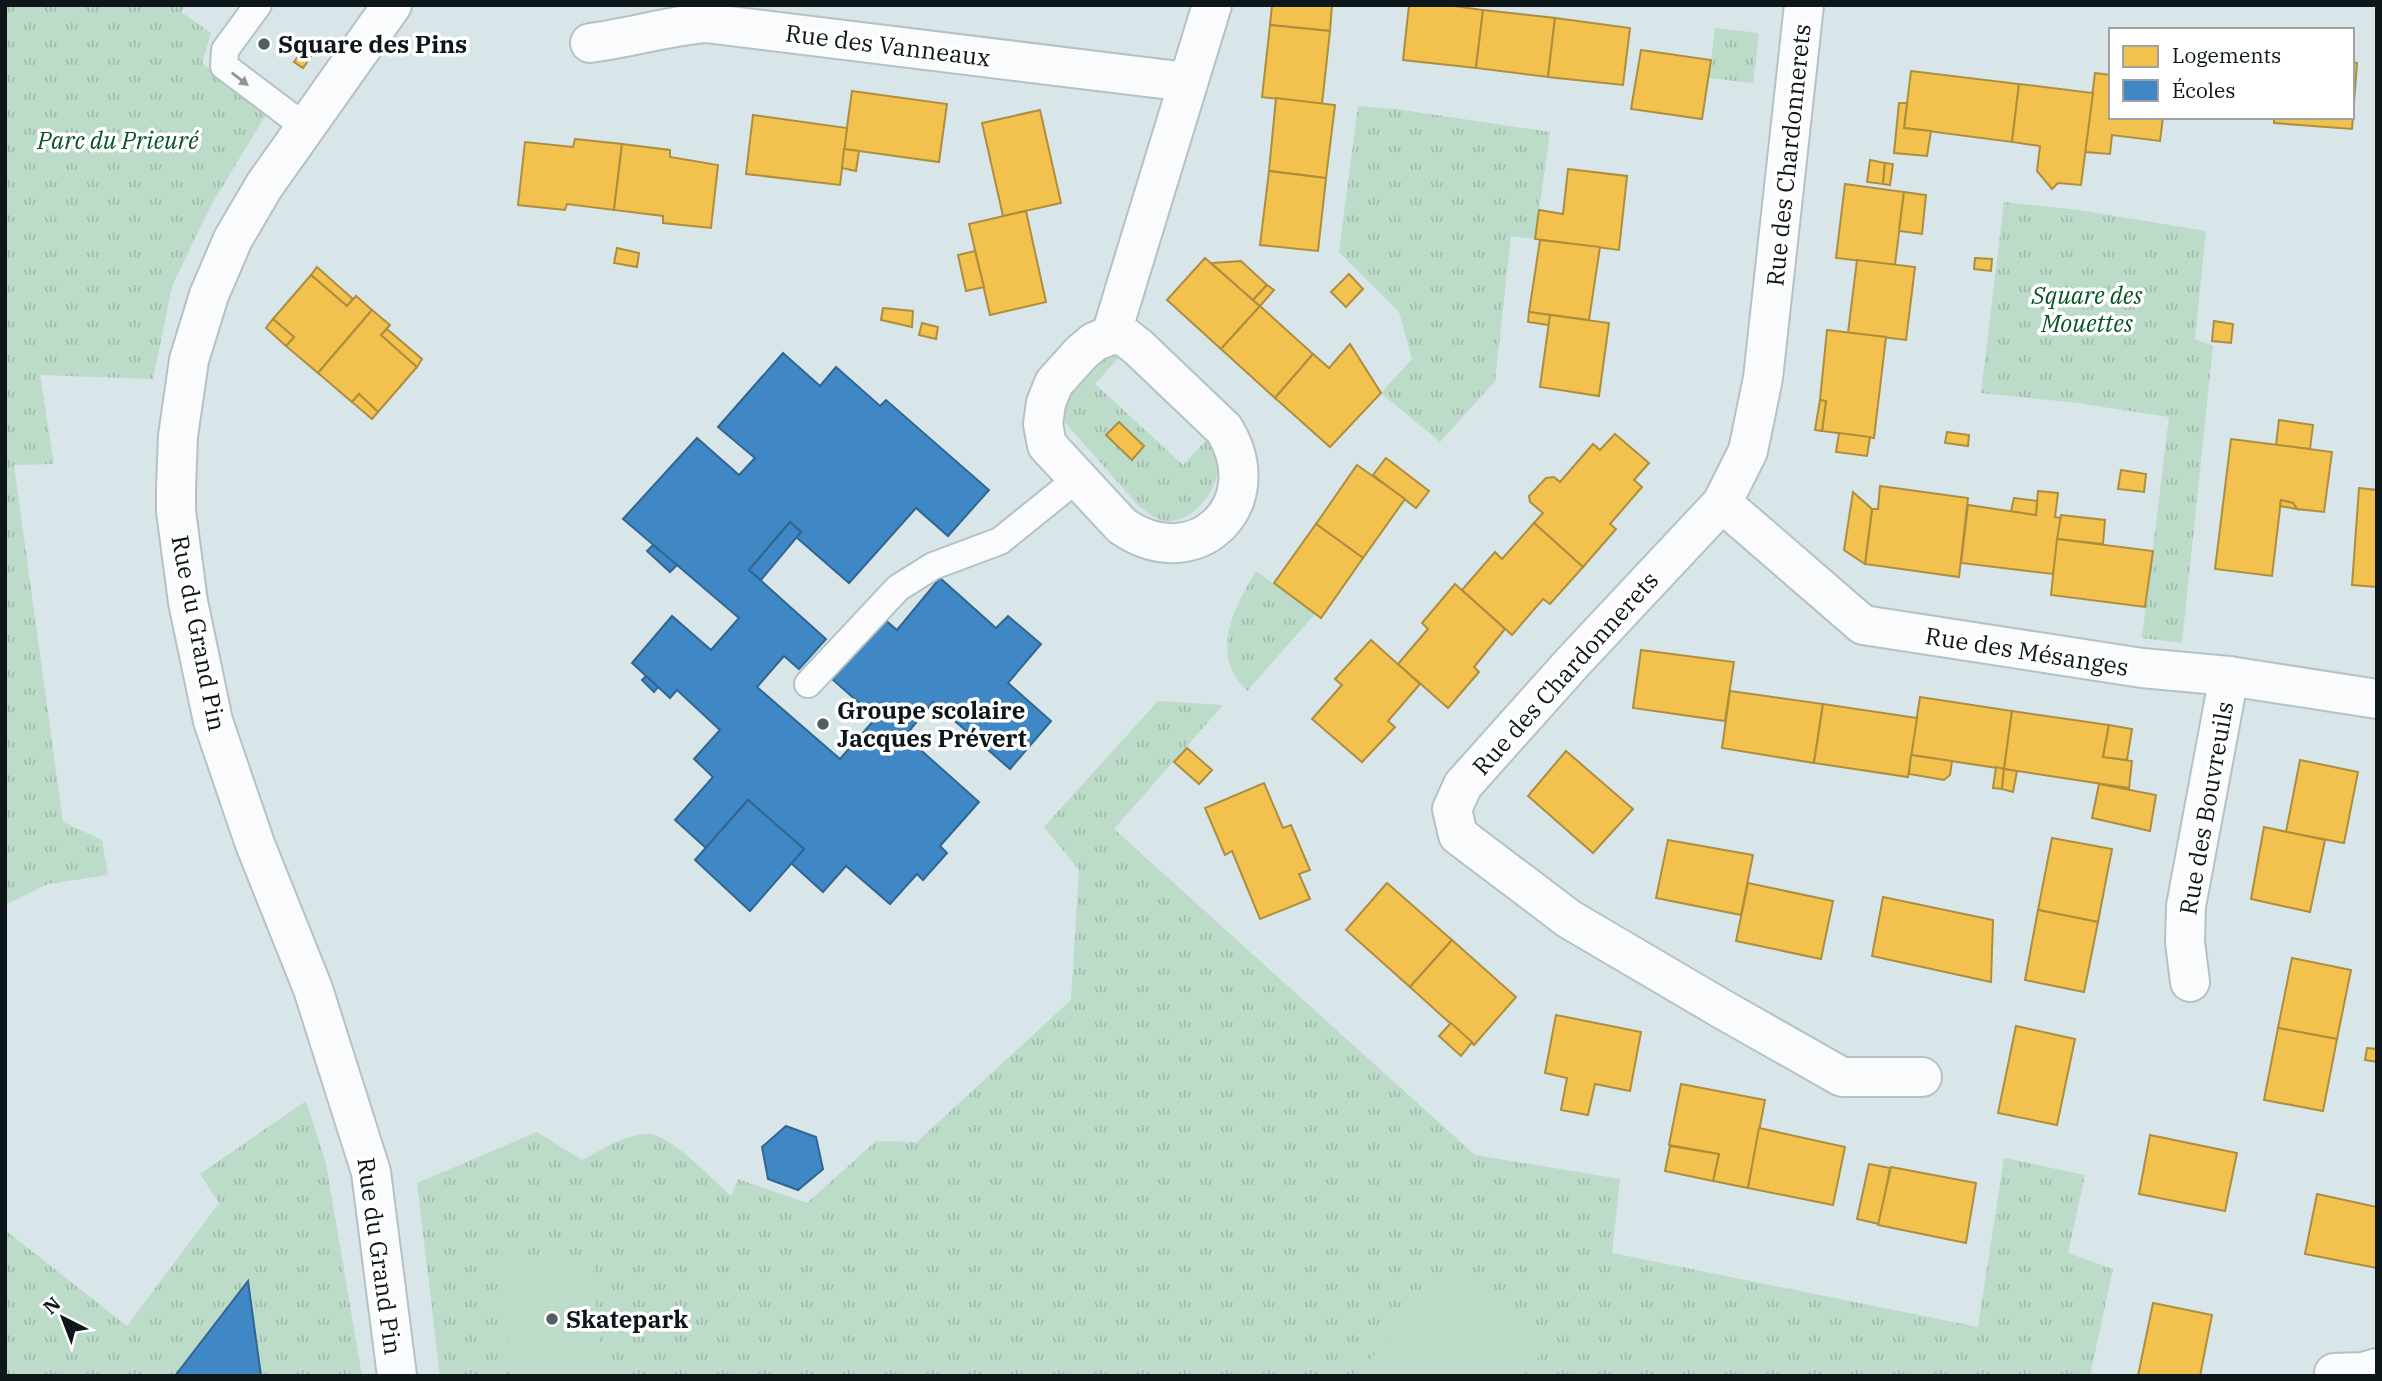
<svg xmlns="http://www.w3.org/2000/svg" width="2382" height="1381" font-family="'IBM Plex Serif',serif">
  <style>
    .grass { fill: url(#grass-tufts) }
    .pitch { fill: #bddbc9 }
    .homes { fill: #f2c14e; stroke: #ad8e3e; stroke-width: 2 }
    .schools { fill: #3f88c5; stroke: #306691; stroke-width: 2 }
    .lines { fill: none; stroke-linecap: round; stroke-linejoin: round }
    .lane-casing { stroke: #b6c1c4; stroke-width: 30 }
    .street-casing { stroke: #b6c1c4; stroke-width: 42 }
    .lane { stroke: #f9fbfc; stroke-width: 26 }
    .street { stroke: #f9fbfc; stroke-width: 38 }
    .oneway { fill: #8f9496 }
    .poi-dot { fill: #545e62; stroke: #fff; stroke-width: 2.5 }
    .labels { text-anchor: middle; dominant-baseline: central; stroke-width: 7; stroke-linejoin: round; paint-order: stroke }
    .poi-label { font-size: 24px; font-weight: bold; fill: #0d1619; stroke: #fff; text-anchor: start }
    .street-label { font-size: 24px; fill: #0d1619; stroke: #fff }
    .park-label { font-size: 24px; font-style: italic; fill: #055422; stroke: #fff }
  </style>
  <defs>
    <pattern id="grass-tufts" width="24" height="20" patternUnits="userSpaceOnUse" patternTransform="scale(1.75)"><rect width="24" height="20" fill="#bddbc9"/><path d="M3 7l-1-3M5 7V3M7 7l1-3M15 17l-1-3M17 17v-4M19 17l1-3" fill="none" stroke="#a1bbac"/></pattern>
  </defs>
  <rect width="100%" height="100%" fill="#d8e5e9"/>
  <g class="grass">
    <polygon points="5,5 185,5 181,12 211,33 202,63 265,116 210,207 172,286 153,379 40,375 54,464 14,465 16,480 63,822 102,840 108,875 48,884 5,905"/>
    <polygon points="1715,28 1759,33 1753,83 1709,78"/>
    <polygon points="1358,106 1396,109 1550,132 1535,239 1511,236 1495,381 1440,442 1381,393 1412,359 1399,312 1339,252"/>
    <polygon points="2004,202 2078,210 2206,231 2195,339 2213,346 2182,643 2142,638 2169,417 2077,403 1981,393"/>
    <path d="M1109 354 1120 356 1095 384 1183 465 1209 437C1234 465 1206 516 1172 521 1158 523 1148 513 1138 505L1061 418 1068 387Z"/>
    <path d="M1256 571 1315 614 1247 691C1209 653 1233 610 1256 571Z"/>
    <path d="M1158 701 1223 705 1114 829 1475 1155 1620 1179 1612 1253 1978 1327 2004 1158 2085 1175 2068 1253 2113 1269 2090 1376H440L417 1183 537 1132 582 1160C602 1150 625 1134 648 1134 670 1134 713 1180 731 1196L738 1179 807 1203 876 1141 917 1142 1071 1000 1079 870 1044 827Z"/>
    <polygon points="306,1101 326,1164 362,1376 5,1376 5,1230 127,1326 219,1203 200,1174"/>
  </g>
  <g class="pitch">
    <polygon points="592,1255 603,1376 511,1376 501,1262"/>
    <polygon points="1456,1263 1549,1346 1522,1376 1355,1376"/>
  </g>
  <g class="homes">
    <polygon points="1272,5 1332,5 1330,31 1270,25"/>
    <polygon points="1409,5 1447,5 1483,10 1476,68 1403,60"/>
    <polygon points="1483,10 1555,18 1548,77 1476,68"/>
    <polygon points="1555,18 1630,28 1623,85 1548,77"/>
    <polygon points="1270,25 1330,31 1322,104 1262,97"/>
    <polygon points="308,43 316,49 303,68 294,62"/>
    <polygon points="1641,50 1711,60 1702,119 1631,109"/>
    <polygon points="2352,62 2357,63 2352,129 2274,123 2274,117 2352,117"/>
    <polygon points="1911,71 2019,84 2012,142 1904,128"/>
    <polygon points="2095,73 2111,75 2111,117 2163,117 2160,141 2112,135 2110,154 2085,152"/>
    <polygon points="2019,84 2093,93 2081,185 2058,183 2052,189 2037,171 2040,146 2012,142"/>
    <polygon points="852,91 947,104 939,162 844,149"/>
    <polygon points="1276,98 1335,105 1326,178 1269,171"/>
    <polygon points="1899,103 1907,103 1904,128 1931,131 1927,156 1894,153"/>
    <polygon points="1040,110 1061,203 1003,216 982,123"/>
    <polygon points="753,115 847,128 840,185 746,174"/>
    <polygon points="575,139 622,144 614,210 567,204 565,210 518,205 525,142 573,147"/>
    <polygon points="622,144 670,150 670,157 718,165 711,228 663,223 663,216 614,210"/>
    <polygon points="844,149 859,151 856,171 842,168"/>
    <polygon points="1870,160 1885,163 1883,184 1867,182"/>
    <polygon points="1885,163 1893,164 1890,185 1883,184"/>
    <polygon points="1568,169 1627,176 1619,250 1535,239 1539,210 1563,214"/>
    <polygon points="1269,171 1326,178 1318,251 1260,245"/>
    <polygon points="1845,184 1904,192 1895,265 1836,258"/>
    <polygon points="1904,192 1926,195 1922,234 1899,231"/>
    <polygon points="1026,211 1046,302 990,315 969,224"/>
    <polygon points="1540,240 1600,247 1589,320 1529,312"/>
    <polygon points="617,248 639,253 637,267 614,263"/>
    <polygon points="975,251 984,287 966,291 958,255"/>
    <polygon points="1205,258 1260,306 1221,349 1167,300"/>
    <polygon points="1975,258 1992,259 1991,271 1974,269"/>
    <polygon points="1857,260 1915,267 1906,340 1848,333"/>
    <polygon points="1241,261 1267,285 1253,300 1211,263"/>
    <polygon points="317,267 353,299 347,306 311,275"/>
    <polygon points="1349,274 1363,289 1346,307 1331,292"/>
    <polygon points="311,275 347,306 356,296 372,310 318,373 286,346 294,337 273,319"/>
    <polygon points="1267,285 1274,290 1260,306 1253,300"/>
    <polygon points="1260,306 1313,354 1275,398 1221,349"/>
    <polygon points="883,308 913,311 912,327 881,320"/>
    <polygon points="372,310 390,325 381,335 417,367 378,412 359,394 352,402 318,373"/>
    <polygon points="1529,312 1550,315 1549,325 1528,322"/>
    <polygon points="1550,315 1609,323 1599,396 1540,387"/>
    <polygon points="273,319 294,337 286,346 266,328"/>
    <polygon points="2214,321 2233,324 2231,343 2212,341"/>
    <polygon points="922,323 938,327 936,339 919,335"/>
    <polygon points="387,329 422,359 417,367 381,335"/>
    <polygon points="1827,330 1886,337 1874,438 1822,431 1826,401 1820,400"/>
    <polygon points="1350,344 1381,393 1330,447 1275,398 1313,354 1329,368"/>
    <polygon points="359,394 378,412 372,419 352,402"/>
    <polygon points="1820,400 1826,401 1822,431 1815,430"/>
    <polygon points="2279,420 2313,425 2310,449 2276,445"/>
    <polygon points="1119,422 1144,446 1132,460 1106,435"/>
    <polygon points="1947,432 1969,435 1968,446 1945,443"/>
    <polygon points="1839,433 1870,437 1867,456 1836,452"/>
    <polygon points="1615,434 1649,463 1634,480 1642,487 1610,524 1616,529 1583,567 1534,523 1543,513 1530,502 1529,496 1546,478 1554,477 1560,482 1593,444 1600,450"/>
    <polygon points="2231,439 2332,452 2324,512 2297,509 2293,503 2281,500 2272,576 2215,569"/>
    <polygon points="1386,458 1429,491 1416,508 1373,475"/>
    <polygon points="1357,465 1405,499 1363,558 1316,524"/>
    <polygon points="2121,470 2146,474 2144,492 2118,489"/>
    <polygon points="1880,486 1968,498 1959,577 1865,564 1872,509 1878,509"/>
    <polygon points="2359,488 2377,490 2377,587 2352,585"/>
    <polygon points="2038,491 2058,493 2055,517 2061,518 2053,574 1961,563 1968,505 2036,515"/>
    <polygon points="1853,492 1872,509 1865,564 1844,550"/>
    <polygon points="2014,498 2037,501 2036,515 2011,511"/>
    <polygon points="2281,500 2293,503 2297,509 2280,506"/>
    <polygon points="2061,515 2105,520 2103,544 2057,539"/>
    <polygon points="1534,523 1583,567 1550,604 1543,599 1512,635 1462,590 1495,552 1502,559"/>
    <polygon points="1316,524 1363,558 1321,618 1274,583"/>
    <polygon points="2057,539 2153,551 2145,607 2051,595"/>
    <polygon points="1455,584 1505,629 1474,667 1479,672 1448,708 1398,664 1428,629 1422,623"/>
    <polygon points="1371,640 1420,684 1388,721 1395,727 1362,762 1312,719 1342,685 1335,679"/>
    <polygon points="1641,650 1734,662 1725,721 1633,708"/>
    <polygon points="1730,691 1823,704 1814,763 1722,748"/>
    <polygon points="1920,697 2012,711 2004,769 1911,755"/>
    <polygon points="1823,704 1917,718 1908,777 1814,763"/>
    <polygon points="2012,711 2109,725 2103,757 2132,761 2129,788 2004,769"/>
    <polygon points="2109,725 2132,729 2127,760 2103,757"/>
    <polygon points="1187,748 1212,770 1199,784 1174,762"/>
    <polygon points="1566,751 1633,809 1593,853 1528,796"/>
    <polygon points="1911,755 1952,761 1950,775 1944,780 1909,774"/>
    <polygon points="2300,760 2358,772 2344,843 2286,832"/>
    <polygon points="1996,767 2004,769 2002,789 1993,788"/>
    <polygon points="2004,769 2017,771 2013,792 2002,789"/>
    <polygon points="1264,783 1283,828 1291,825 1310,870 1299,874 1310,899 1260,919 1232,851 1225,855 1205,808"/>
    <polygon points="2099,784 2156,795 2150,831 2092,818"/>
    <polygon points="2264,827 2325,840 2310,912 2251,899"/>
    <polygon points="2052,838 2112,849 2098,922 2038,910"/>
    <polygon points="1668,840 1753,855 1741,915 1656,898"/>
    <polygon points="1387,883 1452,940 1410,987 1346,930"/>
    <polygon points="1748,883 1833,901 1821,959 1736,941"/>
    <polygon points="1883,897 1993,920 1991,982 1872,956"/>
    <polygon points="2038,910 2098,922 2084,992 2025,980"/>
    <polygon points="1452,940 1516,997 1474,1045 1410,987"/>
    <polygon points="2292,958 2351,970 2337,1039 2278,1028"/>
    <polygon points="1556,1015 1641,1032 1630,1091 1595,1084 1588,1115 1561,1110 1567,1078 1545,1073"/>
    <polygon points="1451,1023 1472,1042 1461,1056 1439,1036"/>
    <polygon points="2016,1026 2075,1039 2057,1125 1998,1113"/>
    <polygon points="2278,1028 2337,1039 2323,1111 2264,1100"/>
    <polygon points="2367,1048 2377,1049 2377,1062 2365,1060"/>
    <polygon points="1681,1084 1765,1100 1748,1188 1713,1181 1719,1154 1669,1145"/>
    <polygon points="1759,1128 1845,1147 1833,1205 1748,1188"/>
    <polygon points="2150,1135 2237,1153 2225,1211 2139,1194"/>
    <polygon points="1670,1146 1719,1154 1713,1181 1665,1171"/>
    <polygon points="1869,1164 1890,1168 1879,1224 1857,1219"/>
    <polygon points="1891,1167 1976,1183 1966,1243 1878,1225"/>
    <polygon points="2317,1194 2377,1207 2377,1268 2305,1254"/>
    <polygon points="2153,1303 2212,1315 2200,1376 2138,1376"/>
  </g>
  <g class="schools">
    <polygon points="783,353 820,386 836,367 880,406 886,400 989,490 948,536 916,508 849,583 796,537 801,532 790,522 749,570 826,639 799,669 784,656 757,687 840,759 876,718 832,679 884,619 897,630 940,578 996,628 1008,616 1041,644 1008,683 1051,721 1010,769 933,702 905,736 979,802 940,846 947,853 923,880 917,874 890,904 846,866 823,892 791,863 804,849 748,800 706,848 675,820 713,777 694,759 720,730 677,690 670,698 632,663 672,616 711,650 739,618 623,519 697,438 739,475 755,458 718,427"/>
    <polygon points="790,522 801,532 761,580 749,570"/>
    <polygon points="653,545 677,565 670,572 647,551"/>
    <polygon points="646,676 658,687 654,692 642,680"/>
    <polygon points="748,800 804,849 750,911 695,860"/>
    <polygon points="786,1126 816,1137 823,1169 798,1190 768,1179 762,1147"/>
    <polygon points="248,1281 261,1376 175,1376"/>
  </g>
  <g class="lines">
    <defs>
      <g id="lane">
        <polyline points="258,5 225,50 224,66 305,127"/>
        <polyline points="808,684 898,588 933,566 1000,541 1078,478"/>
      </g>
      <g id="street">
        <polyline points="392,5 264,186 233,239 209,295 189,360 178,436 176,488 176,511 188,602 213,721 255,844 313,989 371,1172 397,1376"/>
        <polyline points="1804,5 1763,378 1748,451 1722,503 1573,662 1463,785 1452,809 1458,835 1569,919 1722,1009 1842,1077 1922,1077"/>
        <path d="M590 43C630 38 667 26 706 23L1187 82"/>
        <path d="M1111 335 1124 336 1138 347 1224 429C1271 505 1195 577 1122 526L1047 445 1043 424 1046 403 1054 383 1081 353 1094 342Z"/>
        <polyline points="1111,335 1212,5"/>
        <polyline points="1722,503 1863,625 2142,668 2229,676 2377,699"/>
        <polyline points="2190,982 2185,942 2186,906 2229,676"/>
        <polyline points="2334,1373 2363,1372 2377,1368"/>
      </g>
    </defs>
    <use href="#lane" class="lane-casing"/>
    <use href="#street" class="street-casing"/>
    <use href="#lane" class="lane"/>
    <use href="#street" class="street"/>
  </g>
  <defs><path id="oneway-solid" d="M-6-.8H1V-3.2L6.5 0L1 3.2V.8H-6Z" transform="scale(1.75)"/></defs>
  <use class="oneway" href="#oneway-solid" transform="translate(240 79) rotate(38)"/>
  <g class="poi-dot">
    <circle cx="264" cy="44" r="7"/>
    <circle cx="823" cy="724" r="7"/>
    <circle cx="552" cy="1319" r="7"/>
  </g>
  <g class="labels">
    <g class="poi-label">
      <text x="278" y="44">Square des Pins</text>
      <text x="837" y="710">Groupe scolaire<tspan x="837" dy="28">Jacques Prévert</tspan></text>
      <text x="566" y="1319">Skatepark</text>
    </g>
    <g class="street-label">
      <text transform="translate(888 45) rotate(7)">Rue des Vanneaux</text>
      <text transform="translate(1788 155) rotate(-84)">Rue des Chardonnerets</text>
      <text transform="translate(199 633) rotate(79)">Rue du Grand Pin</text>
      <text transform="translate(2027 651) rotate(9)">Rue des Mésanges</text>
      <text transform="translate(1565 673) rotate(-48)">Rue des Chardonnerets</text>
      <text transform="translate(2206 808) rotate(-80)">Rue des Bouvreuils</text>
      <text transform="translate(380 1256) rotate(82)">Rue du Grand Pin</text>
    </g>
    <g class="park-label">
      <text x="118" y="140">Parc du Prieuré</text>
      <text x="2087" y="295">Square des<tspan x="2087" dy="28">Mouettes</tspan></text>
    </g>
  </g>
  <rect width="2382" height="1381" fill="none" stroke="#0d1619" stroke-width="14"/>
  <rect x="2109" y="28" width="245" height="91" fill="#ffffff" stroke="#9ea2a3" stroke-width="2"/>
  <rect x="2123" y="46" width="35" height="21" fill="#f2c14e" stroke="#9ea2a3" stroke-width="2"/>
  <text x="2172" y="63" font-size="21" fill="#0d1619">Logements</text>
  <rect x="2123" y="80" width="35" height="21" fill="#3f88c5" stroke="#9ea2a3" stroke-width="2"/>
  <text x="2172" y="98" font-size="21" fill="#0d1619">Écoles</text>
  <g transform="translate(63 1318) rotate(318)" stroke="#ffffff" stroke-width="5" paint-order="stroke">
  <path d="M0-5L12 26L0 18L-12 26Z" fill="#0d1619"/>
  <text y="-10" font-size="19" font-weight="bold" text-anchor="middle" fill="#0d1619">N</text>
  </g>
</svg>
